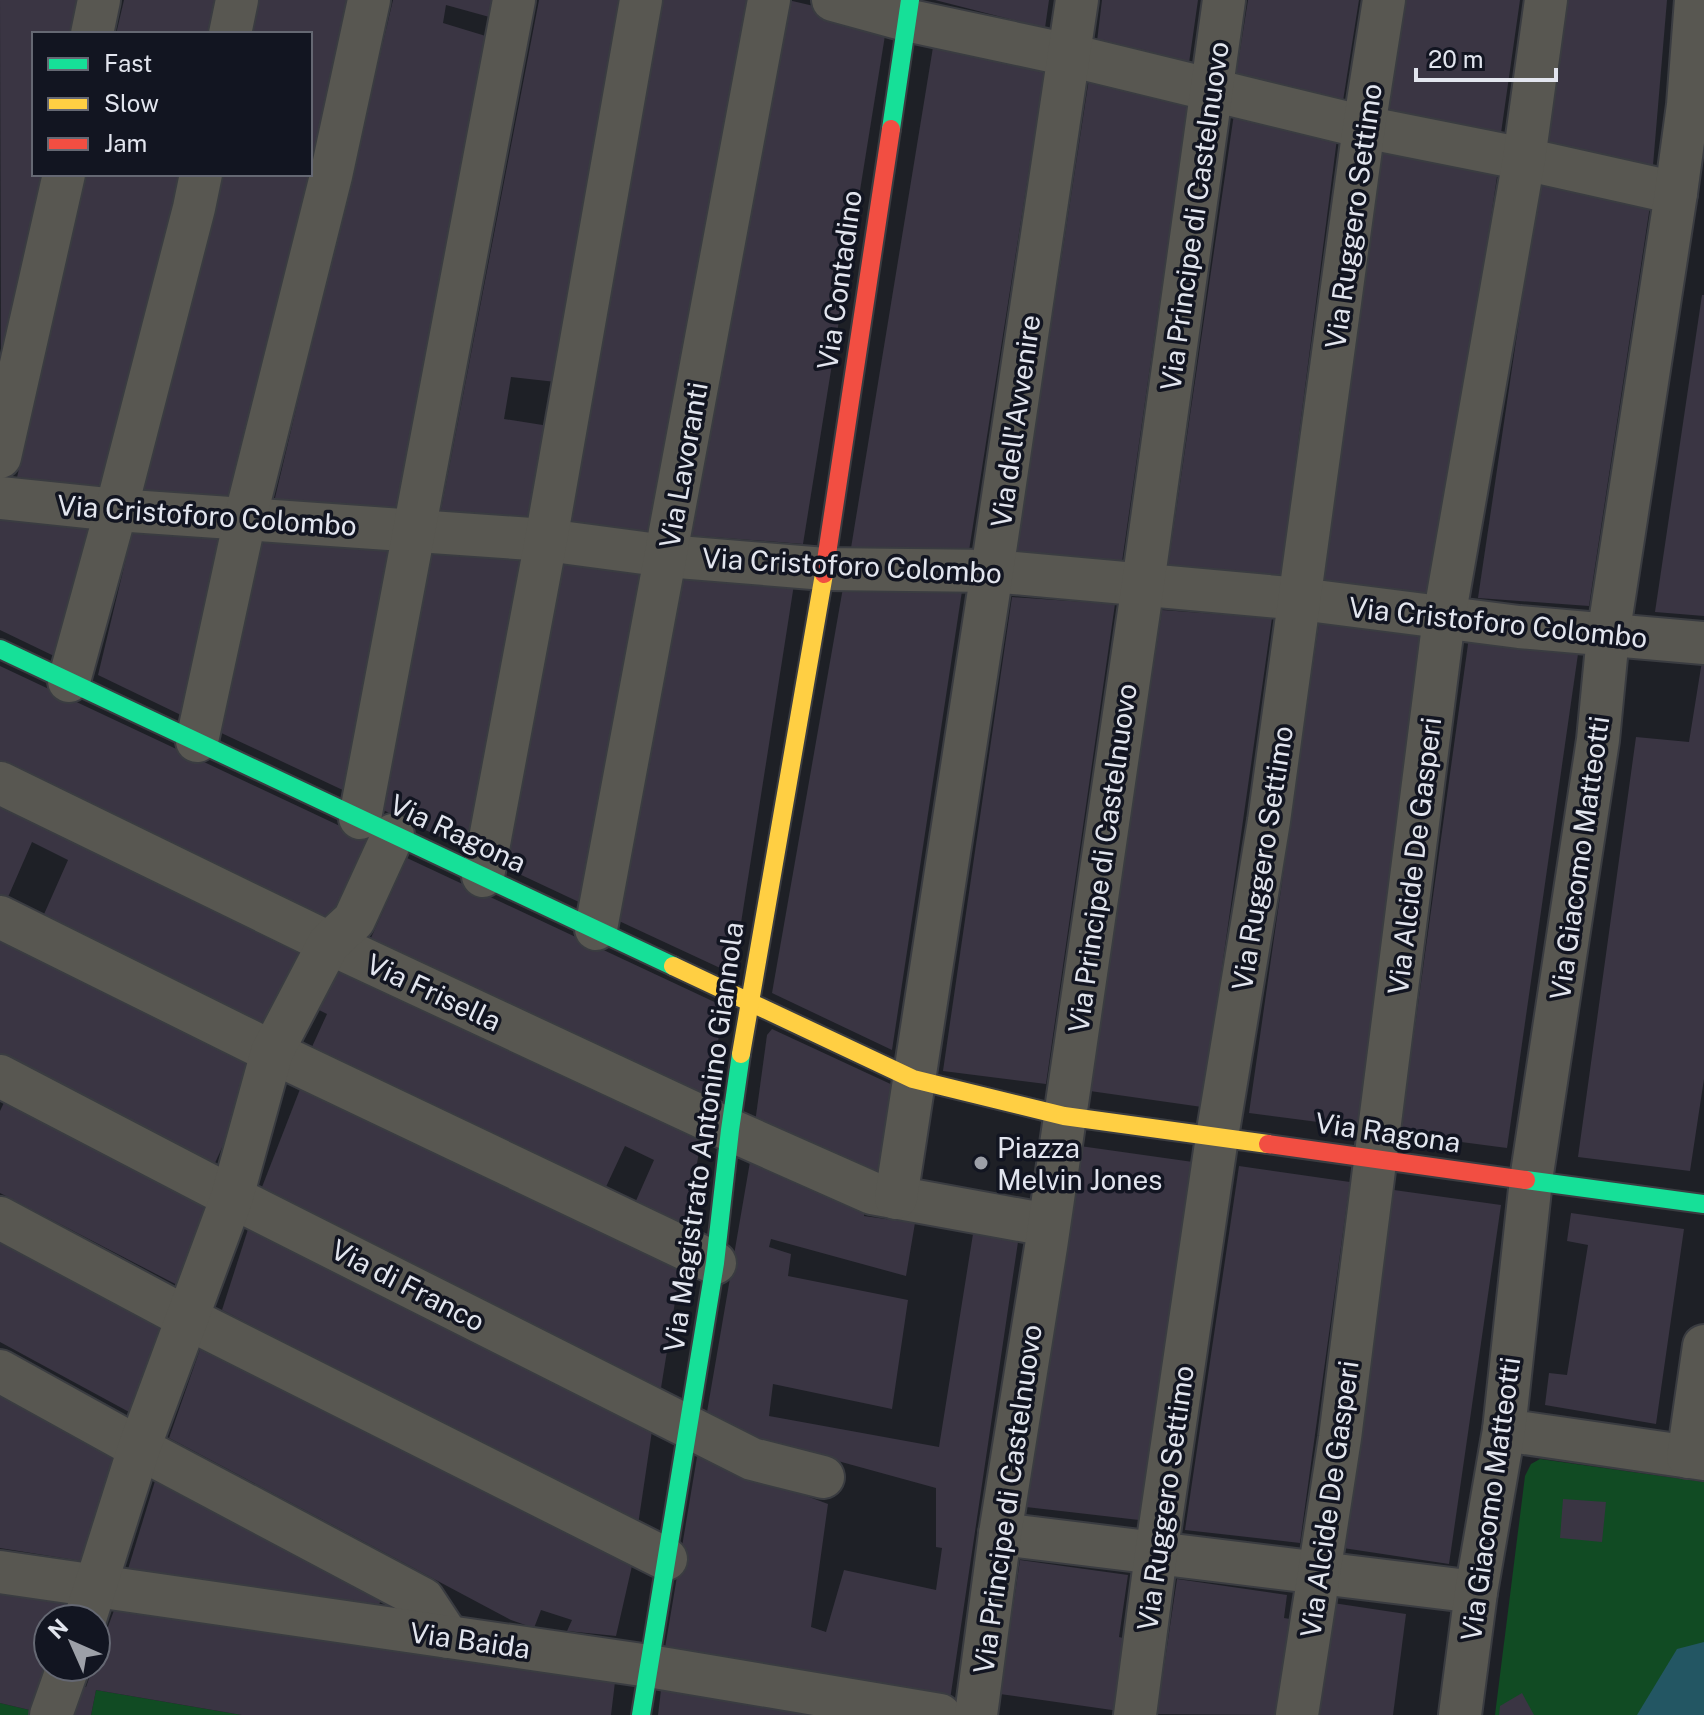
<svg xmlns="http://www.w3.org/2000/svg" width="1704" height="1715" font-family="'Public Sans',sans-serif">
  <style>
    .green { fill: #114b23 }
    .water { fill: #235663 }
    .building { fill: #3a3543 }
    .lines { fill: none; stroke-linecap: round; stroke-linejoin: round }
    .street-casing { stroke: #3a3c41; stroke-width: 46 }
    .fast-casing { stroke: #3a3c41; stroke-width: 22 }
    .slow-casing { stroke: #3a3c41; stroke-width: 22 }
    .jam-casing { stroke: #3a3c41; stroke-width: 22 }
    .street { stroke: #585751; stroke-width: 42 }
    .fast { stroke: #16e098; stroke-width: 18 }
    .slow { stroke: #ffcf43; stroke-width: 18 }
    .jam { stroke: #f24e42; stroke-width: 18 }
    .poi-dot { fill: #9da0a8; stroke: #121521; stroke-width: 3 }
    .labels { text-anchor: middle; dominant-baseline: central; stroke-width: 7; stroke-linejoin: round; paint-order: stroke }
    .street-label { font-size: 28px; fill: #e2e5ee; stroke: #121521 }
    .poi-label { font-size: 28px; fill: #e2e5ee; stroke: #121521; text-anchor: start }
  </style>
  <rect width="100%" height="100%" fill="#1e2026"/>
  <g class="green">
    <polygon points="1540,1459 1704,1482 1704,1715 1495,1715 1525,1476 1531,1464"/>
    <polygon points="96,1690 242,1715 91,1715"/>
    <polygon points="0,1703 34,1711 32,1715 0,1715"/>
  </g>
  <polygon class="water" points="1704,1642 1704,1715 1637,1715 1677,1649"/>
  <g class="building">
    <polygon points="0,0 81,0 73,34 34,34 34,174 42,174 1,361"/>
    <polygon points="124,0 218,0 211,34 116,34"/>
    <polygon points="252,0 352,0 311,171 310,34 245,34"/>
    <polygon points="393,0 496,0 493,18 446,5 443,23 489,37 400,512 274,502"/>
    <polygon points="539,0 624,0 556,382 511,377 504,419 549,426 531,523 440,515"/>
    <polygon points="662,0 751,0 651,532 568,525"/>
    <polygon points="788,0 887,23 803,544 685,535"/>
    <polygon points="935,0 1049,0 1045,28"/>
    <polygon points="1102,0 1198,0 1189,63 1097,41"/>
    <polygon points="1248,0 1359,0 1343,101 1236,75"/>
    <polygon points="1406,0 1520,0 1500,140 1389,112"/>
    <polygon points="1564,0 1667,0 1652,177 1542,150"/>
    <polygon points="935,35 1046,62 968,557 851,548"/>
    <polygon points="1090,72 1189,96 1121,569 1015,561"/>
    <polygon points="1235,107 1338,131 1280,582 1167,573"/>
    <polygon points="1384,143 1498,170 1435,594 1323,585"/>
    <polygon points="85,174 179,174 108,488 16,482"/>
    <polygon points="214,174 310,174 234,497 144,491"/>
    <polygon points="1540,179 1650,206 1589,606 1478,598"/>
    <polygon points="1702,295 1704,295 1704,616 1655,612"/>
    <polygon points="0,509 98,517 54,656 0,630"/>
    <polygon points="136,517 232,525 183,716 98,675"/>
    <polygon points="263,532 399,542 347,792 217,731"/>
    <polygon points="431,546 528,555 472,852 379,808"/>
    <polygon points="564,558 645,566 581,903 504,867"/>
    <polygon points="684,569 795,578 733,974 619,921"/>
    <polygon points="844,582 962,591 892,1050 772,993"/>
    <polygon points="1012,597 1115,604 1046,1084 943,1071"/>
    <polygon points="1162,610 1272,618 1202,1107 1090,1091"/>
    <polygon points="1319,623 1433,634 1364,1128 1249,1113"/>
    <polygon points="1469,637 1579,647 1507,1148 1400,1134"/>
    <polygon points="1702,661 1704,661 1704,1079 1690,1171 1578,1157 1636,737 1689,742"/>
    <polygon points="0,666 374,842 335,923 0,766"/>
    <polygon points="0,800 308,945 264,1026 41,921 68,860 32,842 5,904 0,902"/>
    <polygon points="407,858 723,1006 710,1100 370,940"/>
    <polygon points="0,937 261,1061 215,1163 0,1053"/>
    <polygon points="333,960 702,1132 687,1227 635,1203 654,1160 625,1146 605,1189 311,1049 327,1014 311,1006"/>
    <polygon points="772,1029 897,1087 882,1180 755,1123 767,1035"/>
    <polygon points="302,1084 681,1265 661,1388 262,1187"/>
    <polygon points="9,1092 221,1202 181,1287 0,1193 0,1111"/>
    <polygon points="1080,1146 1193,1162 1139,1520 1026,1507"/>
    <polygon points="751,1156 865,1207 864,1216 915,1223 906,1276 771,1239 769,1247 791,1254 788,1276 908,1300 892,1409 773,1384 769,1416 939,1447 973,1234 1018,1242 950,1700 664,1654 699,1445 756,1477 828,1504 811,1627 826,1632 844,1570 936,1590 942,1548 936,1547 936,1488 765,1441 707,1412"/>
    <polygon points="1239,1166 1350,1182 1300,1543 1185,1530"/>
    <polygon points="1394,1190 1501,1205 1449,1564 1343,1548"/>
    <polygon points="1571,1213 1684,1229 1656,1424 1545,1405 1549,1373 1567,1375 1588,1245 1567,1241"/>
    <polygon points="251,1220 653,1424 638,1525 222,1310"/>
    <polygon points="0,1232 174,1325 129,1412 0,1342"/>
    <polygon points="204,1338 634,1557 616,1636 567,1631 572,1620 541,1610 534,1628 511,1620 169,1438"/>
    <polygon points="0,1381 126,1449 87,1562 0,1548"/>
    <polygon points="159,1468 385,1591 378,1607 128,1569"/>
    <polygon points="1563,1499 1606,1502 1602,1542 1560,1538"/>
    <polygon points="1020,1560 1128,1575 1119,1637 1131,1640 1119,1711 1000,1694"/>
    <polygon points="1177,1579 1287,1595 1284,1618 1290,1619 1276,1715 1157,1714"/>
    <polygon points="0,1587 75,1599 67,1619 48,1619 48,1667 34,1711 0,1703"/>
    <polygon points="1333,1603 1406,1614 1393,1715 1317,1715"/>
    <polygon points="116,1605 615,1682 611,1715 242,1715 96,1690 91,1715 62,1715 67,1683 86,1687 93,1667 96,1667 96,1659"/>
    <polygon points="661,1690 778,1706 829,1715 658,1715"/>
    <polygon points="1522,1693 1534,1715 1499,1715 1500,1706"/>
  </g>
  <g class="lines">
    <defs>
      <g id="street">
        <polyline points="833,0 906,20 1069,55 1364,127 1524,159 1676,193"/>
        <polyline points="92,34 99,0"/>
        <polyline points="230,34 237,0"/>
        <polyline points="0,457 64,174"/>
        <polyline points="0,498 116,510 546,540 666,556 825,569 992,571 1300,599 1519,627 1704,643"/>
        <polyline points="69,681 116,510 194,208 201,174"/>
        <polyline points="197,741 245,519 331,176 369,0"/>
        <polyline points="0,783 329,943 730,1130 872,1193 1048,1225"/>
        <polyline points="360,818 514,0"/>
        <polyline points="483,876 546,540 641,0"/>
        <polyline points="0,917 272,1052 715,1263"/>
        <polyline points="596,929 769,0"/>
        <polyline points="0,1076 232,1197 752,1459 823,1477"/>
        <polyline points="896,1198 992,571 1077,0"/>
        <polyline points="0,1218 187,1318 666,1559"/>
        <polyline points="0,1371 139,1448 423,1599 448,1637"/>
        <polyline points="1504,1430 1704,1459"/>
        <polyline points="1688,1457 1704,1346"/>
        <polyline points="1000,1534 1476,1592"/>
        <polyline points="0,1572 649,1666 940,1715"/>
        <polyline points="85,1619 139,1448 232,1197 272,1052 329,943 354,920 393,835"/>
        <polyline points="51,1715 68,1667"/>
        <polyline points="976,1715 1000,1534 1046,1247 1143,584 1224,0"/>
        <polyline points="1135,1715 1156,1554 1217,1137 1269,821 1364,127 1384,0"/>
        <polyline points="1297,1715 1340,1438 1444,618 1524,159 1546,0"/>
        <polyline points="1460,1715 1476,1592 1504,1430 1531,1180 1598,740 1608,636 1676,193 1688,105 1696,0"/>
      </g>
      <g id="fast">
        <polyline points="891,129 910,0"/>
        <polyline points="0,649 673,966"/>
        <polyline points="1526,1180 1704,1204"/>
        <polyline points="641,1715 715,1263 730,1130 741,1054"/>
      </g>
      <g id="slow">
        <polyline points="673,966 913,1079 1064,1116 1268,1144"/>
        <polyline points="741,1054 824,574"/>
      </g>
      <g id="jam">
        <polyline points="824,574 891,129"/>
        <polyline points="1268,1144 1526,1180"/>
      </g>
    </defs>
    <use href="#street" class="street-casing"/>
    <use href="#fast" class="fast-casing"/>
    <use href="#slow" class="slow-casing"/>
    <use href="#jam" class="jam-casing"/>
    <use href="#street" class="street"/>
    <use href="#fast" class="fast"/>
    <use href="#slow" class="slow"/>
    <use href="#jam" class="jam"/>
  </g>
  <circle class="poi-dot" cx="981" cy="1163" r="8"/>
  <g class="labels">
    <g class="street-label">
      <text transform="translate(1194 216) rotate(-82)">Via Principe di Castelnuovo</text>
      <text transform="translate(1353 216) rotate(-82)">Via Ruggero Settimo</text>
      <text transform="translate(839 280) rotate(-82)">Via Contadino</text>
      <text transform="translate(1015 421) rotate(-82)">Via dell'Avvenire</text>
      <text transform="translate(683 465) rotate(-80)">Via Lavoranti</text>
      <text transform="translate(207 515) rotate(4)">Via Cristoforo Colombo</text>
      <text transform="translate(852 565) rotate(3)">Via Cristoforo Colombo</text>
      <text transform="translate(1498 622) rotate(6)">Via Cristoforo Colombo</text>
      <text transform="translate(458 833) rotate(25)">Via Ragona</text>
      <text transform="translate(1414 856) rotate(-83)">Via Alcide De Gasperi</text>
      <text transform="translate(1102 858) rotate(-82)">Via Principe di Castelnuovo</text>
      <text transform="translate(1262 858) rotate(-81)">Via Ruggero Settimo</text>
      <text transform="translate(1579 858) rotate(-82)">Via Giacomo Matteotti</text>
      <text transform="translate(434 992) rotate(25)">Via Frisella</text>
      <text transform="translate(1388 1132) rotate(8)">Via Ragona</text>
      <text transform="translate(703 1137) rotate(-82)">Via Magistrato Antonino Giannola</text>
      <text transform="translate(408 1285) rotate(27)">Via di Franco</text>
      <text transform="translate(1165 1498) rotate(-82)">Via Ruggero Settimo</text>
      <text transform="translate(1007 1499) rotate(-82)">Via Principe di Castelnuovo</text>
      <text transform="translate(1329 1499) rotate(-82)">Via Alcide De Gasperi</text>
      <text transform="translate(1490 1499) rotate(-82)">Via Giacomo Matteotti</text>
      <text transform="translate(470 1640) rotate(8)">Via Baida</text>
    </g>
    <g class="poi-label">
      <text x="997" y="1147">Piazza<tspan x="997" dy="32">Melvin Jones</tspan></text>
    </g>
  </g>
  <rect x="32" y="32" width="280" height="144" fill="#121521" stroke="#656873" stroke-width="2"/>
  <rect x="48" y="58" width="40" height="12" fill="#16e098" stroke="#656873" stroke-width="2"/>
  <text x="104" y="72" font-size="24" fill="#e2e5ee">Fast</text>
  <rect x="48" y="98" width="40" height="12" fill="#ffcf43" stroke="#656873" stroke-width="2"/>
  <text x="104" y="112" font-size="24" fill="#e2e5ee">Slow</text>
  <rect x="48" y="138" width="40" height="12" fill="#f24e42" stroke="#656873" stroke-width="2"/>
  <text x="104" y="152" font-size="24" fill="#e2e5ee">Jam</text>
  <g transform="translate(72 1643) rotate(315)"><circle r="38" fill="#121521" stroke="#656873" stroke-width="2"/>
  <path d="M0-6L14 30L0 20L-14 30Z" fill="#9da0a8"/>
  <text y="-12" font-size="22" font-weight="bold" text-anchor="middle" fill="#e2e5ee">N</text>
  </g>
  <path d="M1416 68v12h140v-12" fill="none" stroke="#e2e5ee" stroke-width="4"/>
  <text x="1428" y="68" font-size="24" fill="#e2e5ee" stroke="#121521" stroke-width="6" paint-order="stroke">20 m</text>
</svg>
